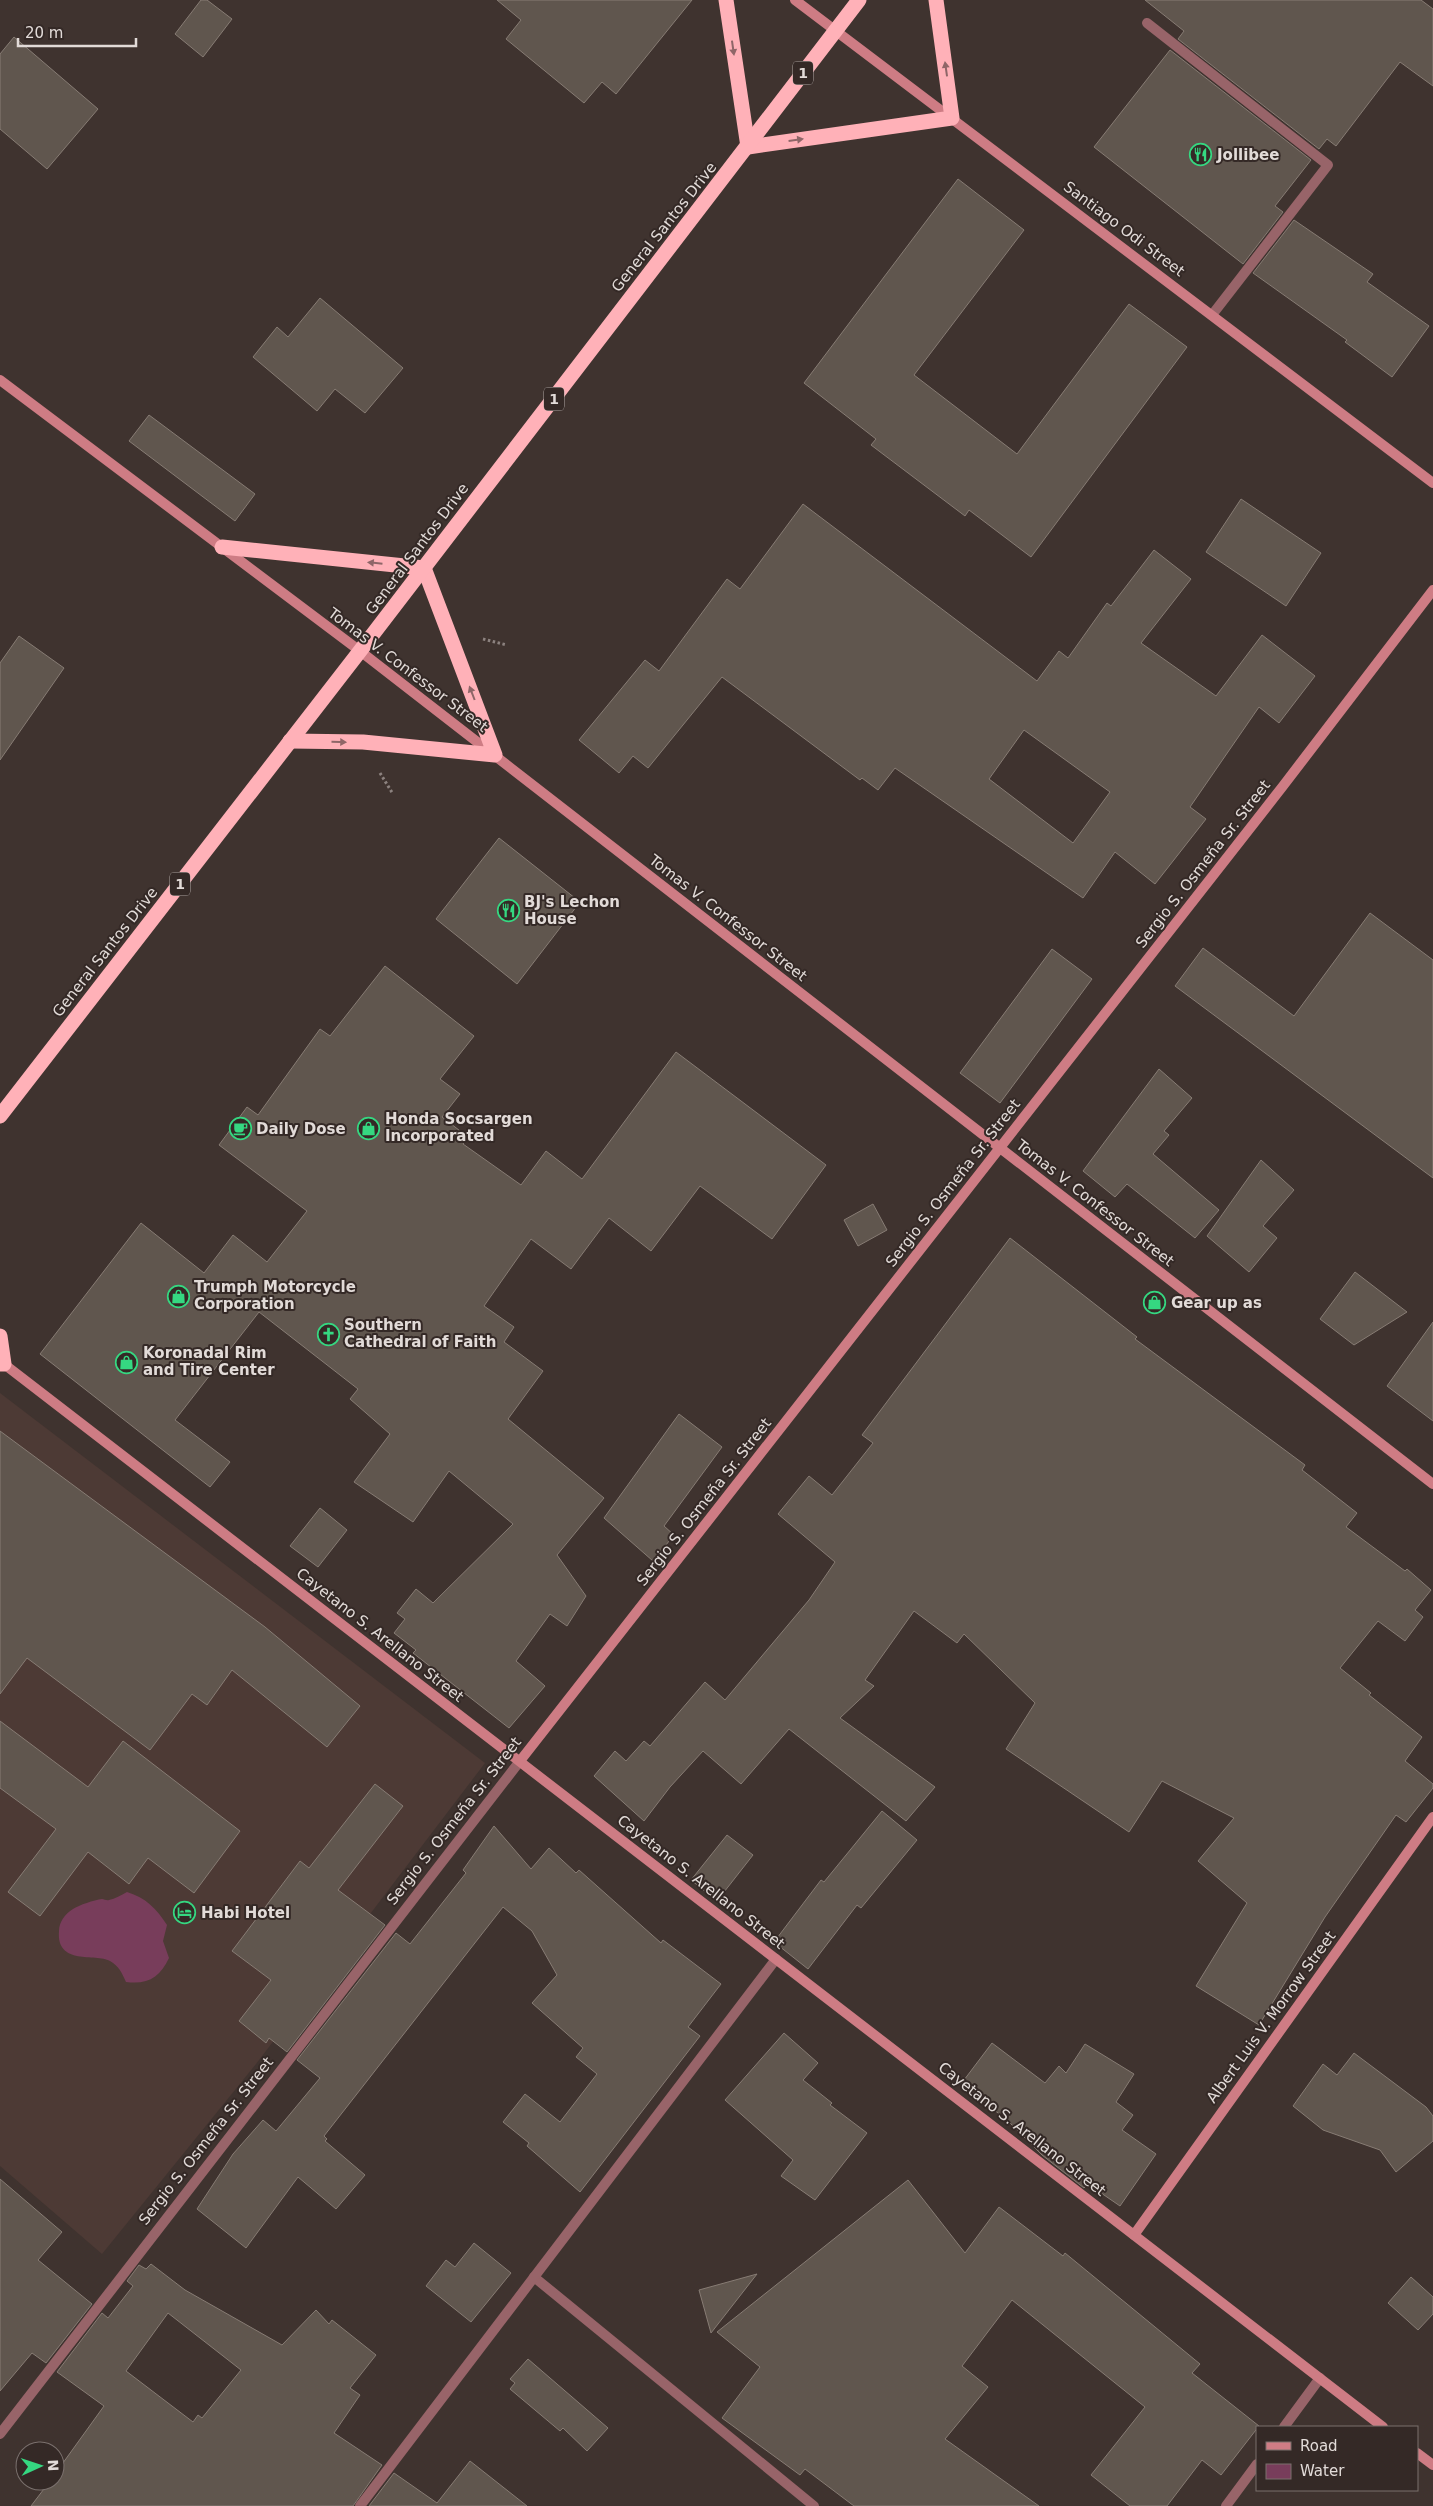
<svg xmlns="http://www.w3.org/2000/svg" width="1433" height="2506" font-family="'DejaVu Sans',sans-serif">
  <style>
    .built { fill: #4d3a35 }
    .water { fill: #783d5b }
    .building { fill: #60564e; stroke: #877c74; fill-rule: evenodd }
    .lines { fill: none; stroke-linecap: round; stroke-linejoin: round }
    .path { stroke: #8c827f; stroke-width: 3; stroke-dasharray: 2.5 2.5; stroke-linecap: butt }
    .lane { stroke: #986469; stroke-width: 10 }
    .street { stroke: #986469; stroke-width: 10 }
    .secondary { stroke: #ce7c84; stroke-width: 10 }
    .highway { stroke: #ffb1b8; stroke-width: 15 }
    .oneway { fill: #8f6668 }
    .labels { text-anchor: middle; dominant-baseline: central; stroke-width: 4; stroke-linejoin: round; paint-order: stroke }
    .shield { fill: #342926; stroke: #aea6a3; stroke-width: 1 }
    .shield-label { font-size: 14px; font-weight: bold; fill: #e2dbd8 }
    .poi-label { font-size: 15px; font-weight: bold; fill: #e2dbd8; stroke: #342926; text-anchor: start }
    .street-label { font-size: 15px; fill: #e2dbd8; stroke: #342926 }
  </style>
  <rect width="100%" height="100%" fill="#3f332f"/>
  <polygon class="built" points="0,1393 485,1763 256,2064 102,2254 0,2166"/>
  <path class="water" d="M127 1892C146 1898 156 1908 167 1925L163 1941 169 1958C160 1977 148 1985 126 1982 122 1973 119 1966 110 1961 96 1953 56 1966 59 1931 59 1922 65 1914 73 1909 79 1905 94 1900 102 1899 104 1899 107 1901 109 1900 115 1899 121 1895 127 1892Z"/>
  <g class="building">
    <polygon points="201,0 207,0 232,19 203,57 175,34"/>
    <polygon points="497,0 692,0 616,94 602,82 584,103 506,39 521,20"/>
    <polygon points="1145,0 1421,0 1433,9 1433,86 1400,62 1336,146 1327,139 1319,149 1178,39 1184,31"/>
    <polygon points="14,37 98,109 47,169 0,129 0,54"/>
    <polygon points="1170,50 1311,160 1275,206 1283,212 1243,264 1094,147"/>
    <polygon points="958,179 1024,230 914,375 1017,454 1129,304 1187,347 1031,557 969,510 965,516 871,445 876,439 804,383"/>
    <polygon points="1294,220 1373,274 1367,282 1429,326 1392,377 1345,342 1347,340 1253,273"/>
    <polygon points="320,298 403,368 365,413 335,389 317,411 253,357 277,327 288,337"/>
    <polygon points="149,415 255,494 235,521 129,441"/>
    <polygon points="1241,499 1321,553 1286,606 1206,552"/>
    <path d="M803 504 1037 681 1059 651 1068 658 1107 603 1111 606 1154 550 1191 579 1141 643 1216 696 1262 635 1315 676 1279 723 1259 707 1190 807 1206 819 1155 884 1115 852 1083 898 895 768 878 790 862 778 860 780 722 677 648 768 633 756 619 773 579 740 645 660 659 671 727 579 740 589ZM1024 730 1110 792 1073 843 989 779Z"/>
    <polygon points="19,636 64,668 0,760 0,663"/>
    <polygon points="499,838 580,902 517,984 436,919"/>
    <polygon points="1370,913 1433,960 1433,1178 1175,986 1203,948 1294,1016"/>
    <polygon points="1052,949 1092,979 1000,1103 960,1073"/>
    <polygon points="385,966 474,1036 440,1079 460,1094 442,1117 468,1137 463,1144 521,1185 546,1151 582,1179 676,1052 826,1165 772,1239 700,1186 651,1251 609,1218 571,1269 531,1239 484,1306 514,1327 504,1342 543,1371 508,1419 604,1498 557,1555 586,1596 567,1626 550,1614 516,1661 545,1686 509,1728 413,1653 416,1650 394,1633 405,1619 397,1613 416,1589 433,1603 513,1524 449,1471 413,1522 354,1482 390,1434 350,1399 358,1389 259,1312 175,1420 230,1462 210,1487 40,1354 141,1223 204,1273 233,1235 267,1262 307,1211 219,1145 247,1107 258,1115 320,1029 330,1036"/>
    <polygon points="1159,1069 1192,1098 1164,1131 1169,1135 1153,1154 1219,1210 1195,1238 1127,1184 1115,1197 1083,1171"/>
    <polygon points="1261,1160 1294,1190 1263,1226 1277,1238 1249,1272 1207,1236"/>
    <polygon points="873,1204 887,1230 858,1246 844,1220"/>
    <polygon points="1010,1238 1137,1337 1135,1339 1305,1465 1302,1470 1357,1513 1346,1527 1405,1571 1407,1569 1431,1590 1415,1610 1423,1617 1405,1641 1378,1621 1340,1668 1371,1693 1369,1695 1422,1737 1405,1761 1433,1784 1433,1788 1406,1822 1396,1815 1325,1917 1259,2025 1196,1986 1247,1903 1198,1861 1234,1818 1162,1781 1129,1832 1006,1749 1035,1703 964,1634 957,1643 914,1611 865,1680 874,1686 840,1718 935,1787 906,1821 789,1729 741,1784 703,1751 670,1787 644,1821 594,1776 615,1751 626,1761 644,1741 650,1746 705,1682 725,1700 809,1600 835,1562 778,1514 809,1476 832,1495 873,1443 862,1435"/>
    <polygon points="1355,1272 1407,1312 1354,1345 1320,1319"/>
    <polygon points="1433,1322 1433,1421 1387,1386"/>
    <polygon points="679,1414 722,1447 664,1526 674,1535 653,1561 604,1518"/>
    <polygon points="0,1431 265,1627 360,1706 327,1747 232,1670 207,1705 192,1694 150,1750 27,1658 0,1694"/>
    <polygon points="320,1508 347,1530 318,1567 290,1546"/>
    <polygon points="0,1721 88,1787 123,1741 240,1831 194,1893 148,1858 129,1884 88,1852 40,1916 8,1892 56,1829 0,1788"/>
    <polygon points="375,1784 403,1806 338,1890 385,1925 287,2052 269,2038 266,2043 239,2021 271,1980 232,1951 300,1861 309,1868"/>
    <polygon points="882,1811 917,1840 861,1908 857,1905 808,1969 774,1942 821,1880 824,1882"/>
    <polygon points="494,1826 531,1869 549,1848 576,1873 579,1870 661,1943 663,1940 721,1984 688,2027 700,2036 580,2192 527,2146 529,2143 503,2122 525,2094 560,2122 597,2074 576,2057 583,2048 532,2003 557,1975 532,1931 503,1907 324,2136 327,2139 325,2141 365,2175 336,2209 298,2177 246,2248 197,2209 233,2154 263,2120 276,2131 320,2078 297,2060 396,1933 410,1944 466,1873 463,1870"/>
    <polygon points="727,1835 753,1855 717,1901 691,1880"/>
    <polygon points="784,2033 818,2063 803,2080 832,2103 830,2105 867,2133 815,2200 781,2176 793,2160 725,2100"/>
    <polygon points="992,2043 1045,2083 1059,2066 1066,2073 1085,2044 1134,2074 1116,2102 1133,2115 1122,2130 1156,2154 1120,2206 1088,2184 1084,2188 1042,2155 1007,2120 961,2084"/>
    <polygon points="1354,2053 1426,2107 1433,2116 1433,2141 1396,2172 1380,2150 1323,2130 1293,2106 1323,2064 1337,2075"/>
    <polygon points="0,2179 62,2232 38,2260 92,2304 46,2363 32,2353 0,2391"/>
    <polygon points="908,2180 965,2253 999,2207 1063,2256 1065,2253 1200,2364 1192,2373 1259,2426 1221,2475 1202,2460 1167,2506 1130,2506 1091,2475 1145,2407 1012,2300 962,2366 988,2387 945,2439 1039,2506 854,2506 805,2469 800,2475 722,2418 760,2367 717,2332"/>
    <polygon points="474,2243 511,2273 471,2322 426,2286 446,2260 455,2267"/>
    <path d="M151 2264 185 2290 282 2345 316 2310 329 2324 332 2320 376 2355 350 2388 360 2395 334 2433 382 2465 353 2506H31L50 2481H55V2474L104 2406 57 2372 102 2313 108 2318 133 2286 127 2281 139 2265 146 2269ZM168 2313 241 2370 202 2418 198 2415 193 2422 126 2371Z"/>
    <polygon points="757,2274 711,2333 699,2290"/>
    <polygon points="1411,2277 1433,2297 1433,2314 1418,2330 1388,2303"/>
    <polygon points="528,2359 608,2428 587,2451 563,2428 560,2431 510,2389 515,2383 510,2379"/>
    <polygon points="470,2461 527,2506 369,2506 394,2473 437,2503"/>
  </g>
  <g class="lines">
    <g class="path">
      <polyline points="483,639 507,645"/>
      <polyline points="380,773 393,794"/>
    </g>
    <polyline class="lane" points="1147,23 1328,165 1212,315"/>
    <g class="street">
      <polyline points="534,2277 814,2506"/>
      <polyline points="1284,2427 1320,2378"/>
      <polyline points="0,2434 520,1761"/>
      <polyline points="360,2506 776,1959"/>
      <polyline points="1226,2506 1257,2464"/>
    </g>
    <g class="secondary">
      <polyline points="795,0 1433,483"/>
      <polyline points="0,380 360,651 1433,1484"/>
      <polyline points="0,1361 1383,2427"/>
      <polyline points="520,1761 1283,786 1433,590"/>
      <polyline points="1134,2235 1433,1817"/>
      <polyline points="1417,2453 1433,2465"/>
    </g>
    <g class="highway">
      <polyline points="726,0 748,147"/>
      <polyline points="748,147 952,118 936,0"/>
      <polyline points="222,547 424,568 495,755 363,742 290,741"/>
      <polyline points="0,1116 360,651 859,0"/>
      <polyline points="0,1336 4,1364 0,1364"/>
    </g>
  </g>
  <defs><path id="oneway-solid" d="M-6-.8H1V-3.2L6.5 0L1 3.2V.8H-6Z" transform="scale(1.25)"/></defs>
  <g class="oneway">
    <use href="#oneway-solid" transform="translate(733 48) rotate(82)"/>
    <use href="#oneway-solid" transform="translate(946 69) rotate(-98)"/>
    <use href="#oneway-solid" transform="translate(796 140) rotate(-8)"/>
    <use href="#oneway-solid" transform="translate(375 563) rotate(-174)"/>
    <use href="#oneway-solid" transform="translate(472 693) rotate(-111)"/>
    <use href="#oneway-solid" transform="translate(339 742) rotate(1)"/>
  </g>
  <defs>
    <symbol id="restaurant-ring" viewBox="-11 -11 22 22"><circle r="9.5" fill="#342926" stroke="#35d881" stroke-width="1.5"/><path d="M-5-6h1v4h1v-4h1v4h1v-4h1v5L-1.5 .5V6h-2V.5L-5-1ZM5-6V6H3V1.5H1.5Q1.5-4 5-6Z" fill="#35d881"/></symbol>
    <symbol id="shop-ring" viewBox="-11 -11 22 22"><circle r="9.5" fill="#342926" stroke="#35d881" stroke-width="1.5"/><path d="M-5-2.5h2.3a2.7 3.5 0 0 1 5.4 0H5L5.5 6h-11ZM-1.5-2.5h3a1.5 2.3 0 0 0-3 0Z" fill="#35d881"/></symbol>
    <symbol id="cafe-ring" viewBox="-11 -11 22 22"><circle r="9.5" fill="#342926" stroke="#35d881" stroke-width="1.5"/><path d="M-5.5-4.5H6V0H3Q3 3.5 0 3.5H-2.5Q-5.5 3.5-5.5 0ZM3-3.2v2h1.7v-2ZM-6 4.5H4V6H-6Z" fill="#35d881"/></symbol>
    <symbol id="church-ring" viewBox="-11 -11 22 22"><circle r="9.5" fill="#342926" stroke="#35d881" stroke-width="1.5"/><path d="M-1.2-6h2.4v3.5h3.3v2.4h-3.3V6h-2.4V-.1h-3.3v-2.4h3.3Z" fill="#35d881"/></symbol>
    <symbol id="hotel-ring" viewBox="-11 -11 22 22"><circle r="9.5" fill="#342926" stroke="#35d881" stroke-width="1.5"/><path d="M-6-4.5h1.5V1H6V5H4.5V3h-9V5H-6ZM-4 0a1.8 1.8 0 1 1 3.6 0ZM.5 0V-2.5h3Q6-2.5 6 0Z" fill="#35d881"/></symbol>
  </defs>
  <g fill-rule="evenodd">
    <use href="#restaurant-ring" x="1188" y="142" width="25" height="25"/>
    <use href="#restaurant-ring" x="496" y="898" width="25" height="25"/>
    <use href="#shop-ring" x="356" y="1116" width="25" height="25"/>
    <use href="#cafe-ring" x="228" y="1116" width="25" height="25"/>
    <use href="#shop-ring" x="166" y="1284" width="25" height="25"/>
    <use href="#shop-ring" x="1142" y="1290" width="25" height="25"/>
    <use href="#church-ring" x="316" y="1322" width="25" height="25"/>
    <use href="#shop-ring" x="114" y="1350" width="25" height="25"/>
    <use href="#hotel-ring" x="172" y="1900" width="25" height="25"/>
  </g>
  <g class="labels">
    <g class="shield">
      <rect x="793" y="61.5" width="20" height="23" rx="4"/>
      <rect x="544" y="387.5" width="20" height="23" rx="4"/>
      <rect x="170" y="872.5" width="20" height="23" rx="4"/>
    </g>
    <g class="shield-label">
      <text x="803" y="73">1</text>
      <text x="554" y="399">1</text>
      <text x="180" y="884">1</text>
    </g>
    <g class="poi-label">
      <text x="1217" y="155">Jollibee</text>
      <text x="524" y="902">BJ's Lechon<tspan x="524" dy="17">House</tspan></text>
      <text x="385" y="1119">Honda Socsargen<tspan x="385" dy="17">Incorporated</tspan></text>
      <text x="256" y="1129">Daily Dose</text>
      <text x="194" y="1287">Trumph Motorcycle<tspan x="194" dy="17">Corporation</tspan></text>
      <text x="1171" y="1303">Gear up as</text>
      <text x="344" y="1325">Southern<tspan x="344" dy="17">Cathedral of Faith</tspan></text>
      <text x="143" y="1353">Koronadal Rim<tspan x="143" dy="17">and Tire Center</tspan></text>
      <text x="201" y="1913">Habi Hotel</text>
    </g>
    <g class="street-label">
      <text transform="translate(664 227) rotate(-52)">General Santos Drive</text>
      <text transform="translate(1124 229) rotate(37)">Santiago Odi Street</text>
      <text transform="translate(417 549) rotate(-53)">General Santos Drive</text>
      <text transform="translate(408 670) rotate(37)">Tomas V. Confessor Street</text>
      <text transform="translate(1203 864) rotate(-52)">Sergio S. Osmeña Sr. Street</text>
      <text transform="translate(728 918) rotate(38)">Tomas V. Confessor Street</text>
      <text transform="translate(105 952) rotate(-52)">General Santos Drive</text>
      <text transform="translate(953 1183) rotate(-52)">Sergio S. Osmeña Sr. Street</text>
      <text transform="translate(1095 1203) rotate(38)">Tomas V. Confessor Street</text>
      <text transform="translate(704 1502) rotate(-52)">Sergio S. Osmeña Sr. Street</text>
      <text transform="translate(380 1635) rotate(38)">Cayetano S. Arellano Street</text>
      <text transform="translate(454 1821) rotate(-52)">Sergio S. Osmeña Sr. Street</text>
      <text transform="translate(701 1882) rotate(38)">Cayetano S. Arellano Street</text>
      <text transform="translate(1271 2017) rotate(-54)">Albert Luis V. Morrow Street</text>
      <text transform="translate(1022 2129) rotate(38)">Cayetano S. Arellano Street</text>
      <text transform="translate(206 2141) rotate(-52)">Sergio S. Osmeña Sr. Street</text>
    </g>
  </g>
  <rect x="1256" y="2426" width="162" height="65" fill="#342926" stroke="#7a706d"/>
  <rect x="1266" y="2442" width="25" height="8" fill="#ce7c84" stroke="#7a706d"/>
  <text x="1300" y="2451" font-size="15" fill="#e2dbd8">Road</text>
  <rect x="1266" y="2464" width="25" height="15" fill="#783d5b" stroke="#7a706d"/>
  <text x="1300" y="2476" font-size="15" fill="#e2dbd8">Water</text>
  <g transform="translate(40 2466) rotate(87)"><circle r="24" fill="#342926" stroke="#7a706d"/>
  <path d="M0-4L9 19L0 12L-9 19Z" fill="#35d881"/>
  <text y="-8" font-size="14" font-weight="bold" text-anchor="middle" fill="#e2dbd8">N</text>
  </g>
  <path d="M18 38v8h118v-8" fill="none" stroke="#e2dbd8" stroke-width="2.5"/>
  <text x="25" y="38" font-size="15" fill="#e2dbd8" stroke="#342926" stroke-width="4" paint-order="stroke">20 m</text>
</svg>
